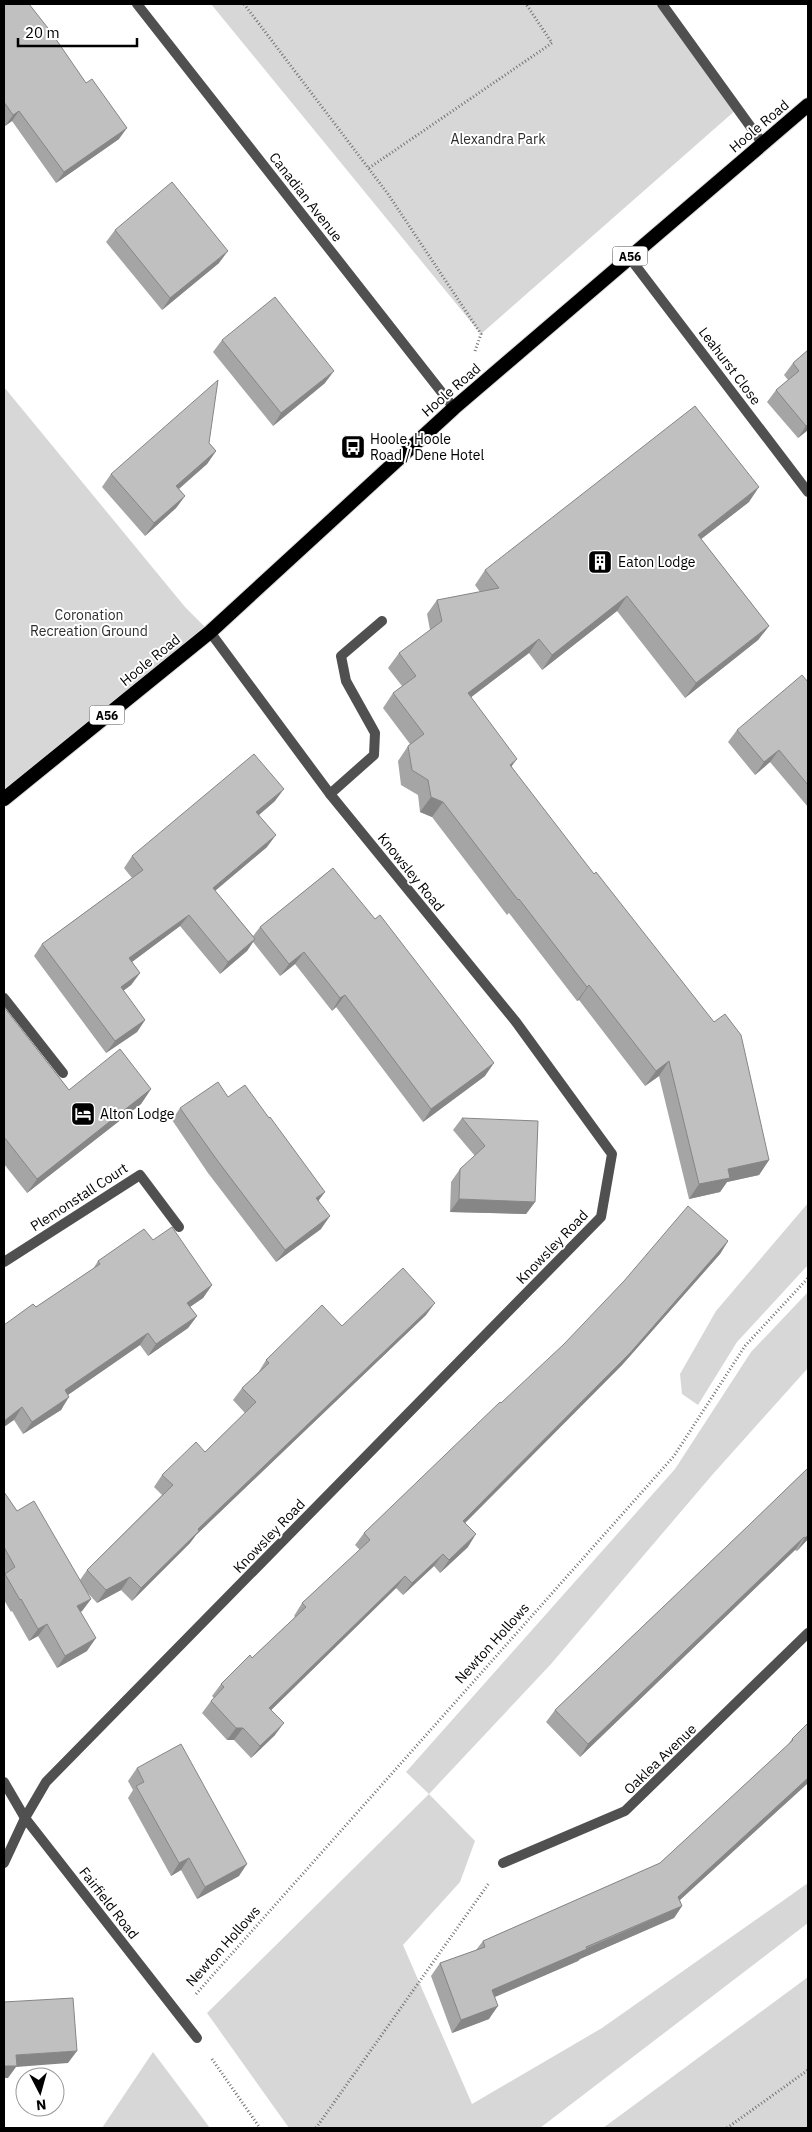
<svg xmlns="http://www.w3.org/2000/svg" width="812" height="2132" font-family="'IBM Plex Sans',sans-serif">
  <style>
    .green { fill: #d7d7d7 }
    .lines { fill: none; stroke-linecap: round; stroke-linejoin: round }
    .trunk-casing { stroke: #dbdbdb; stroke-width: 16 }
    .path { stroke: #727272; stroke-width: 3; stroke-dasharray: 1 2.5; stroke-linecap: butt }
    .service { stroke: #505050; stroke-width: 10 }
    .minor { stroke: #505050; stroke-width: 10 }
    .tertiary { stroke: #505050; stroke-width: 10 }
    .trunk { stroke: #000; stroke-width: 14 }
    .wall { fill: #a5a5a5 }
    .shaded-wall { fill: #868686 }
    .building { fill: #c0c0c0; stroke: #868686 }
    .labels { text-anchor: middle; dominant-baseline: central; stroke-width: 4; stroke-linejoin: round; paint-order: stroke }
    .shield { fill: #fff; stroke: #4c4c4c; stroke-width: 1 }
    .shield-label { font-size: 12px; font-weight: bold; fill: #000 }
    .street-label { font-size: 14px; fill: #000; stroke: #fff }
    .park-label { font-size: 14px; fill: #2e2e2e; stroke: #fff }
    .poi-label { font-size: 14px; fill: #000; stroke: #fff; text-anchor: start }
  </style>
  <rect width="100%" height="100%" fill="#fff"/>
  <g class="green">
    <polygon points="211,4 662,4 737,109 481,334"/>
    <polygon points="4,387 185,607 210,632 4,799"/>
    <polygon points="808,1203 808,1265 737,1342 698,1405 682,1394 680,1374 716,1311"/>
    <polygon points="808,1292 808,1368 713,1474 551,1664 429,1794 475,1841 460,1882 403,1945 472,2104 602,2028 808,1883 808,1923 540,2128 289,2128 207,2013 429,1794 406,1772 675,1469 751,1352"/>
    <polygon points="808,1977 808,2128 603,2128"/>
    <polygon points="153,2052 210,2128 102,2128"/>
  </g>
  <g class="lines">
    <defs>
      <polyline id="trunk" points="4,799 210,632 454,408 808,105"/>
    </defs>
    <use href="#trunk" class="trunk-casing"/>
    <g class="path">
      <polyline points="244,4 388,194 481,334 475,351"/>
      <polyline points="369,168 552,43 526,4"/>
      <polyline points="196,1994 674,1456 745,1346 808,1278"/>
      <polyline points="212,2059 260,2128"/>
      <polyline points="316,2128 489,1883"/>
      <polyline points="727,2128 808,2070"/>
    </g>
    <g class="service">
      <polyline points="662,4 763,144"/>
      <polyline points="4,998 63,1073"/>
    </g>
    <g class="minor">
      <polyline points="629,257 808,492"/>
      <polyline points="330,794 374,755 375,733 346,681 341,656 382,621"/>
      <polyline points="4,1262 140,1175 179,1227"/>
      <polyline points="4,1782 25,1818 197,2038"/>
      <polyline points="4,1863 25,1818 46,1782 601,1217 612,1154 516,1022 330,794 210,632"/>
      <polyline points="503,1863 625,1811 808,1633"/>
    </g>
    <polyline class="tertiary" points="137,4 454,408"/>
    <use href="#trunk" class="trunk"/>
  </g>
  <g class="wall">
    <polygon points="4,4 119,139 56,183 12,121 5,126 4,124"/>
    <polygon points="115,230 219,263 162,310 106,242"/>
    <polygon points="222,340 325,383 273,426 213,352"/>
    <polygon points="808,350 808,430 798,438 767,402 776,390 788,380 784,375 793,363"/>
    <polygon points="209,443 216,451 207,464 179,489 185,496 176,508 145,536 102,487 111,474"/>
    <polygon points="749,502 701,539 769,626 758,640 685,698 617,611 542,670 529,653 471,697 512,767 769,1160 759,1175 727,1182 720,1192 689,1199 659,1076 645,1086 579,1000 577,1001 509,913 507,915 432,817 420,812 418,795 401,785 398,761 408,746 410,744 383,708 393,693 402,686 388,668 399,653 430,630 427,614 437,600 480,592 475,585 485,570"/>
    <polygon points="808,682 808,807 770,762 755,775 728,742 737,730"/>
    <polygon points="275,801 259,815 267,847 215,891 253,936 260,927 333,868 485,1076 423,1122 336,1007 332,1011 295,964 280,976 253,942 247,951 220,974 180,926 132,962 140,973 131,985 123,991 145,1020 137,1032 106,1053 34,956 42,944 132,878 124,868 132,856"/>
    <polygon points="4,1007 69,1090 151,1089 141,1104 27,1193 4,1164"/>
    <polygon points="228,1097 319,1201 321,1229 276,1262 208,1173 172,1120 180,1108"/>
    <polygon points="462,1118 535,1202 526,1214 450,1212 451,1182 460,1169 475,1156 453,1130"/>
    <polygon points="153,1240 212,1285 203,1298 190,1307 197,1316 188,1328 148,1356 140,1345 68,1395 61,1410 23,1434 14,1420 36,1307 93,1269 98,1261"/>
    <polygon points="728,1241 720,1254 622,1365 465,1523 468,1547 440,1573 434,1566 403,1595 396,1588 271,1710 275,1735 251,1758 234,1740 227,1740 202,1713 211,1701 214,1698 212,1696 221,1684 252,1658 295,1617 294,1616 302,1603 360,1550 355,1545 364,1533 501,1403"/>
    <polygon points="426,1315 196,1535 190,1543 132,1601 121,1590 97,1603 86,1591 91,1599 82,1611 80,1612 87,1651 57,1668 38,1636 29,1641 12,1611 11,1612 4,1600 4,1492 17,1511 80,1580 87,1570 162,1495 154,1487 162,1475 205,1452 245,1413 233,1400 242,1388 258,1373 266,1360 342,1326"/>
    <polygon points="808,1468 808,1539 797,1551 795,1550 580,1757 546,1722 555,1710 748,1526"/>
    <polygon points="808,1723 808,1783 680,1900 682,1906 674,1918 580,1959 578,1961 495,1997 489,2019 452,2033 431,1976 440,1963 476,1950 483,1941 660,1863 787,1746 792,1739"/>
    <polygon points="137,1768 239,1876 197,1899 181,1870 171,1876 128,1798 133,1790 128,1781"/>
  </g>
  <g class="shaded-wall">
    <polygon points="19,111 12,121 5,126 13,115"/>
    <polygon points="127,128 119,139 56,183 64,172"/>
    <polygon points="228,251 219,263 162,310 170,298"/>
    <polygon points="334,371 325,383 273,426 281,413"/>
    <polygon points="808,425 808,430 798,438 806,426"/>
    <polygon points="216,451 207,464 167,499 176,486"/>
    <polygon points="759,487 749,502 687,550 698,535"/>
    <polygon points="185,496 176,508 145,536 154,523"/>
    <polygon points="627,596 617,611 542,670 552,655"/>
    <polygon points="769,626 758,640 685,698 696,683"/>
    <polygon points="539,639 529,653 457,708 468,693"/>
    <polygon points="779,750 770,762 755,775 764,762"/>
    <polygon points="517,759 506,774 510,765"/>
    <polygon points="284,789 275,801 248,824 256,812"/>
    <polygon points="431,797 443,802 432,817 420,812"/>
    <polygon points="276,835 267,847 204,900 213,888"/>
    <polygon points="189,915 180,926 121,970 129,958"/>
    <polygon points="255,939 247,951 220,974 228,962"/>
    <polygon points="304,952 295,964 280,976 289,964"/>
    <polygon points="140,973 131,985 112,999 121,987"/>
    <polygon points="589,985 579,1000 577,1001 587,987"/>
    <polygon points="345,995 336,1007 332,1011 340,998"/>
    <polygon points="145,1020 137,1032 106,1053 115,1041"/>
    <polygon points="669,1061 659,1076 645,1086 656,1071"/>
    <polygon points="494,1063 485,1076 423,1122 431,1109"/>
    <polygon points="151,1089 141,1104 27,1193 37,1179"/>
    <polygon points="769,1160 759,1175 727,1182 720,1192 689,1199 699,1184 728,1169"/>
    <polygon points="325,1192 316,1204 316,1198"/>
    <polygon points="459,1199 535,1202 526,1214 450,1212"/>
    <polygon points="330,1216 321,1229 276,1262 285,1250"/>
    <polygon points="728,1241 720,1254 622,1365 455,1533 463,1521"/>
    <polygon points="212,1285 203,1298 178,1315 187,1303"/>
    <polygon points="435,1303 426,1315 196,1535 190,1543 132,1601 141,1588 198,1529"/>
    <polygon points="197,1316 188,1328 148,1356 156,1344"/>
    <polygon points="148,1333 140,1345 56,1403 65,1390"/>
    <polygon points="69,1397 61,1410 23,1434 32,1422"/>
    <polygon points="22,1407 14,1420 4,1427 4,1421"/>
    <polygon points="476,1534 468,1547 440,1573 449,1560"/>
    <polygon points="808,1535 808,1539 797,1551 805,1538"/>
    <polygon points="804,1537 795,1550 580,1757 588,1744"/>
    <polygon points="443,1554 434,1566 403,1595 412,1583"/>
    <polygon points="405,1576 396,1588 261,1720 269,1708"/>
    <polygon points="130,1577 121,1590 97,1603 106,1590"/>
    <polygon points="91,1599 82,1611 68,1619 77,1606"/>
    <polygon points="47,1624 38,1636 29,1641 38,1629"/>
    <polygon points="96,1638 87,1651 57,1668 65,1656"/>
    <polygon points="284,1723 275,1735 251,1758 260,1746"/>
    <polygon points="236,1728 243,1728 234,1740 227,1740"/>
    <polygon points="808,1778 808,1783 670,1909 678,1897"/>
    <polygon points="189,1858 181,1870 171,1876 179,1863"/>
    <polygon points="247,1864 239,1876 197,1899 205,1887"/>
    <polygon points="682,1906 674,1918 580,1959 578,1961 483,2002 492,1990"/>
    <polygon points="498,2006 489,2019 452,2033 461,2020"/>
    <polygon points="77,2051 68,2063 16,2067 8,2078 4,2078 4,2066 16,2055"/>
  </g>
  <g class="building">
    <polygon points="4,4 29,4 51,32 86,83 92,79 127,128 64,172 19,111 13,115 4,102"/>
    <polygon points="172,182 228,251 170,298 115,230"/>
    <polygon points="275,297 334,371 281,413 222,340"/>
    <polygon points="808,350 808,425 806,426 776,390 799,371 793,363"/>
    <polygon points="218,380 209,443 216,451 176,486 185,496 154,523 111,474"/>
    <polygon points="695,406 759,487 698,535 769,626 696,683 627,596 552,655 539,639 468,693 517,759 510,765 594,874 596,872 714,1022 725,1014 741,1035 769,1160 728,1169 730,1178 699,1184 669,1061 656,1071 589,985 587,987 519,899 518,900 443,802 431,797 428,780 412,770 408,746 424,734 393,693 416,676 399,653 442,621 437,600 499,588 485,570"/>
    <polygon points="802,675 808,682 808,785 779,750 764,762 737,730"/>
    <polygon points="254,754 284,789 256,812 276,835 213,888 255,939 228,962 189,915 129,958 140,973 121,987 145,1020 115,1041 42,944 143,870 132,856"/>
    <polygon points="333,868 375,919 380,915 494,1063 431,1109 345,995 340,998 304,952 289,964 260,927"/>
    <polygon points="4,1007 69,1090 120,1049 151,1089 37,1179 4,1137"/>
    <polygon points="218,1082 228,1097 245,1085 269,1118 270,1117 325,1192 316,1198 330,1216 285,1250 217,1160 180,1108"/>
    <polygon points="462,1118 538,1121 535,1202 459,1199 460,1169 485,1146"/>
    <polygon points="688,1206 728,1241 630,1353 463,1521 476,1534 449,1560 443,1554 412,1583 405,1576 269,1708 284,1723 260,1746 243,1728 236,1728 211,1701 224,1687 221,1684 250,1655 252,1658 306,1607 302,1603 370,1540 364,1533 500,1402 501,1403 564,1344 624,1281"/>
    <polygon points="172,1227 212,1285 187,1303 197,1316 156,1344 148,1333 65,1390 69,1397 32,1422 22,1407 4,1421 4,1325 33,1304 36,1307 100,1264 98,1261 144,1229 153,1240"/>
    <polygon points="403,1268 435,1303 198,1529 199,1531 141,1588 130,1577 106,1590 87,1570 173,1485 162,1475 196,1442 205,1452 256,1402 242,1388 269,1363 266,1360 322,1305 342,1326"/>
    <polygon points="808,1468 808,1535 805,1538 804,1537 588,1744 555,1710 748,1526"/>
    <polygon points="4,1492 17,1511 34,1501 91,1599 77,1606 96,1638 65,1656 47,1624 38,1629 21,1599 20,1600 5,1574 15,1567 4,1547"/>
    <polygon points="808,1723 808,1778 678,1897 682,1906 586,1947 587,1949 492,1990 498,2006 461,2020 440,1963 485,1947 483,1941 660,1863 793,1740 792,1739"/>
    <polygon points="181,1744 247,1864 205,1887 189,1858 179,1863 136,1786 144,1782 137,1768"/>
    <polygon points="73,1998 77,2051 16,2055 17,2066 4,2066 4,2002"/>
  </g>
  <defs>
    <symbol id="bus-square" viewBox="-11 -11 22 22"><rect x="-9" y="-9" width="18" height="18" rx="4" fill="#000" stroke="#fff"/><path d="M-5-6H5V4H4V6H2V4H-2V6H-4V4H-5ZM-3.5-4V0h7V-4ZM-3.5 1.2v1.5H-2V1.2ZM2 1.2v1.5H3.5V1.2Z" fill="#fff"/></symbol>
    <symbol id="building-square" viewBox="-11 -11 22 22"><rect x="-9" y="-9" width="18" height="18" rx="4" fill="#000" stroke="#fff"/><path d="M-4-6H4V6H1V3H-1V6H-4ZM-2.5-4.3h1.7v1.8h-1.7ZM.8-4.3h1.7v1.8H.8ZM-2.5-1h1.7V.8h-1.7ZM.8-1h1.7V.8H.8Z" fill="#fff"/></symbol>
    <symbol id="hotel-square" viewBox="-11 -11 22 22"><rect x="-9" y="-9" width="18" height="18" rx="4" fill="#000" stroke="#fff"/><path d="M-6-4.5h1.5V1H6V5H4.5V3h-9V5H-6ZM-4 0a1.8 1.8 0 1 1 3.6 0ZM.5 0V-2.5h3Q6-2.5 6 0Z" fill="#fff"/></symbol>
  </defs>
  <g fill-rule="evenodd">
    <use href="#bus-square" x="339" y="433" width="28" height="28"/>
    <use href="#building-square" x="586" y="548" width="28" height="28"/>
    <use href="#hotel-square" x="69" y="1100" width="28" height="28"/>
  </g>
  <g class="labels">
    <g class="shield">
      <rect x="612.5" y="246.5" width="35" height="19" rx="4"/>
      <rect x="89.5" y="705.5" width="35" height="19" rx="4"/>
    </g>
    <g class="shield-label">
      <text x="630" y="256">A56</text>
      <text x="107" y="715">A56</text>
    </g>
    <g class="street-label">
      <text transform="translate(759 126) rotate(-40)">Hoole Road</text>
      <text transform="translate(306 197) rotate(52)">Canadian Avenue</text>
      <text transform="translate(730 366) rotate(53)">Leahurst Close</text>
      <text transform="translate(451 390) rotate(-41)">Hoole Road</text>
      <text transform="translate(150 660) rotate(-39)">Hoole Road</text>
      <text transform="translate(411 872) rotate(51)">Knowsley Road</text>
      <text transform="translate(79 1197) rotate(-33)">Plemonstall Court</text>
      <text transform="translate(552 1247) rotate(-46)">Knowsley Road</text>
      <text transform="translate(269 1536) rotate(-46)">Knowsley Road</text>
      <text transform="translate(492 1643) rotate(-48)">Newton Hollows</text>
      <text transform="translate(660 1759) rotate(-44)">Oaklea Avenue</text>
      <text transform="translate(109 1903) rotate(52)">Fairfield Road</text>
      <text transform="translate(223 1946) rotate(-48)">Newton Hollows</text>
    </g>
    <g class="park-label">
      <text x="498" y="139">Alexandra Park</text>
      <text x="89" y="615">Coronation<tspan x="89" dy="16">Recreation Ground</tspan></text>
    </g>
    <g class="poi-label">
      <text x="370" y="439">Hoole, Hoole<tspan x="370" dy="16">Road / Dene Hotel</tspan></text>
      <text x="618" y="562">Eaton Lodge</text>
      <text x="100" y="1114">Alton Lodge</text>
    </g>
  </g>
  <rect width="812" height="2132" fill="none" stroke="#000000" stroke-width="10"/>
  <g transform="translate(40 2092) rotate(174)"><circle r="24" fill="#ffffff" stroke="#999999"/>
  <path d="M0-4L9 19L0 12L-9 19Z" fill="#000000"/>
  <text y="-8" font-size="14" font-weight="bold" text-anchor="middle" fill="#000000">N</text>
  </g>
  <path d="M18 38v8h119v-8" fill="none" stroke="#000000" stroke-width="2.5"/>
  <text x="25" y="38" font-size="15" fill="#000000" stroke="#ffffff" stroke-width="4" paint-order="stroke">20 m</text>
</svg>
